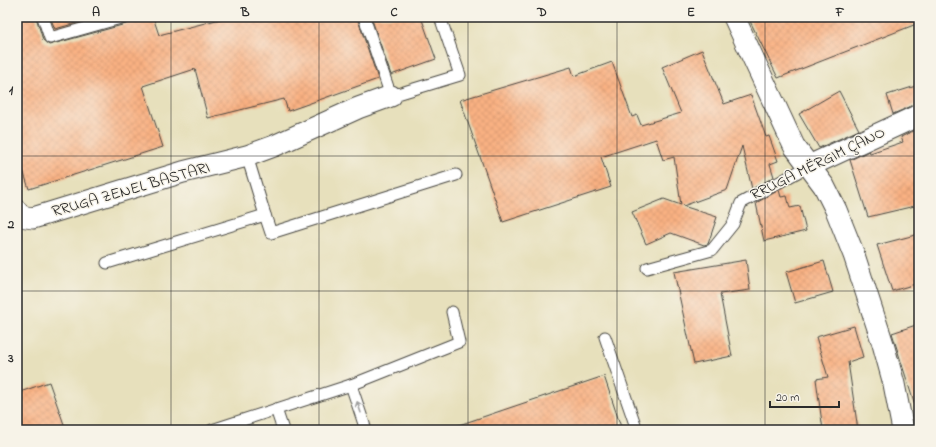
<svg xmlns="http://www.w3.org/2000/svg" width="936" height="447" font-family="'Indie Flower',sans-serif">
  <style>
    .building { fill: url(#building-cross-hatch) }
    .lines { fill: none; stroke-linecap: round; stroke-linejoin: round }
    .service-casing { stroke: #474641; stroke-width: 13 }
    .minor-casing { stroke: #474641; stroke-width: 23 }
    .service { stroke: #fff; stroke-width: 11 }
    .minor { stroke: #fff; stroke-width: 21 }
    .oneway { stroke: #a0a0a0 }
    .grid { fill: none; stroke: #2b2b2b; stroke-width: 1; stroke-opacity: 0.55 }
    .labels { text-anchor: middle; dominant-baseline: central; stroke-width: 3; stroke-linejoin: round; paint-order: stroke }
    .street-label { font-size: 16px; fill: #2b2b2b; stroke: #f7f3e8 }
    .neatline { fill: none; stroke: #2b2b2b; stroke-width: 1.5 }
    .grid-label { font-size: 13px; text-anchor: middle; font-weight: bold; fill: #2b2b2b }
  </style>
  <defs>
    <pattern id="building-cross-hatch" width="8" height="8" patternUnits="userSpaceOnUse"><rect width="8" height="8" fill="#f9b182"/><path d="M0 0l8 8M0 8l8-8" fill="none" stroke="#d69870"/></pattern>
  </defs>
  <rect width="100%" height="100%" fill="#f7f3e8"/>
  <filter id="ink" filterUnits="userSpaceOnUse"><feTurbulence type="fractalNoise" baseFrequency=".025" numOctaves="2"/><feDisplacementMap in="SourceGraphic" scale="8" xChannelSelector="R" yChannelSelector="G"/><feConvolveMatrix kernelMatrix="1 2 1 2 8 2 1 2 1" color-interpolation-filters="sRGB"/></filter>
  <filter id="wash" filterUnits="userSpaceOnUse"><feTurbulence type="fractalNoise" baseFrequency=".012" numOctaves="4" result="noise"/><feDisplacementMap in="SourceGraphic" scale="16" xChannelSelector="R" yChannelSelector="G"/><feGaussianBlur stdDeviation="0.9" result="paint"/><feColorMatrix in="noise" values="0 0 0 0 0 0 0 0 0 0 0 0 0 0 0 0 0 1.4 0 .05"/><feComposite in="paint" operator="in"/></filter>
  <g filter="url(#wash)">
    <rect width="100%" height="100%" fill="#e7e0bc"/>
    <g id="blocks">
      <g class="building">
        <polygon points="17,17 36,17 43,40 49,45 126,24 129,22 131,17 153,17 159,35 228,17 357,17 378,79 288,111 284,99 208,118 195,69 143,86 163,147 29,189 17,151"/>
        <polygon points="50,17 98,17 55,29"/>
        <polygon points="371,17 421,17 436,59 391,75"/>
        <polygon points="748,17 919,17 919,23 778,78"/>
        <polygon points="702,50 724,104 751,95 766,137 769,136 778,161 770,164 774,177 752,189 742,146 727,190 683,206 717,217 708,244 704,245 671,233 646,244 632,212 664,199 681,205 674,157 663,160 656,139 601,157 611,187 503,222 460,100 571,67 574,76 612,62 632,117 637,115 641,125 681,113 662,67"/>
        <polygon points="919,85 919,103 893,114 887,95"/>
        <polygon points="839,91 859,130 819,148 799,114"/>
        <polygon points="919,128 919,205 868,217 850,160 869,151 870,153 903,142 901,137"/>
        <polygon points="779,190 781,197 787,196 790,208 800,206 806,231 764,241 756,203"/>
        <polygon points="919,234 919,283 892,291 877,245"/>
        <polygon points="746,260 750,290 720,294 732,356 694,364 674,272"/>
        <polygon points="824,261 833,292 795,303 786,272"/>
        <polygon points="919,324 919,405 915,406 892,333"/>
        <polygon points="854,326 863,357 848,362 858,430 823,430 816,379 828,377 816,337"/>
        <polygon points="604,376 622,430 454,430 453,427"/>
        <polygon points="49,382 66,430 17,430 17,393"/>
      </g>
    </g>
  </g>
  <g filter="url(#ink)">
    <use href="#blocks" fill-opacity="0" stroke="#474641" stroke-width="1"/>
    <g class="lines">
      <defs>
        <g id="service">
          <polyline points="43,17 50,38 124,17"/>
          <polyline points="364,17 391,96 460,75 440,17"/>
          <polyline points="265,215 271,233 456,175"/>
          <polyline points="107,263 265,215 247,156"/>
          <polyline points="647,268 712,250 733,224 741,203 809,166"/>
          <polyline points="605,337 637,430"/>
          <polyline points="351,385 366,430"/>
          <polyline points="276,409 283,430"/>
          <polyline points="212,430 351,385 459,342 452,312"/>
        </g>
        <g id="minor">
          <polyline points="734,17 794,146 824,186 836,210 854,255 883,344 894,384 903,430"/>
          <polyline points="809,166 919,115"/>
          <polyline points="17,211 20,216 33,218 183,172 247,156 274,146 358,108 391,96"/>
        </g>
      </defs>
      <use href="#service" class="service-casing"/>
      <use href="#minor" class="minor-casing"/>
      <use href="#service" class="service"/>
      <use href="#minor" class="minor"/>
    </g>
    <defs><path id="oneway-shaft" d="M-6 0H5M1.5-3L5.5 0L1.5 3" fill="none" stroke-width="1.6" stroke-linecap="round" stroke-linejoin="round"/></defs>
    <use class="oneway" href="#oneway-shaft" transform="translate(359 407) rotate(-109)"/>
  </g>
  <path class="grid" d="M171 17V430M319 17V430M468 17V430M617 17V430M765 17V430M17 156H919M17 291H919"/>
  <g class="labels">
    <g class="street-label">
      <text transform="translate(818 164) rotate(-26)">RRUGA MËRGIM ÇANO</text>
      <text transform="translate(131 190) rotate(-16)">RRUGA ZENEL BASTARI</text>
    </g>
  </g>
  <rect width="936" height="447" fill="none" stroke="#f7f3e8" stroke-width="44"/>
  <path d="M770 401v6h69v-6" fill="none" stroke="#2b2b2b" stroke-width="2"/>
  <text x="776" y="401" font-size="12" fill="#2b2b2b" stroke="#f7f3e8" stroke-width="3" paint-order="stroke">20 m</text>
  <rect x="22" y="22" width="892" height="403" class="neatline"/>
  <g class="grid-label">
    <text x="96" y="16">A</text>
    <text x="245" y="16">B</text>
    <text x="394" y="16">C</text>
    <text x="542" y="16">D</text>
    <text x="691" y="16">E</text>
    <text x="840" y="16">F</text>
    <text x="11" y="94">1</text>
    <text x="11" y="228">2</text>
    <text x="11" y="362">3</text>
  </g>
</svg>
